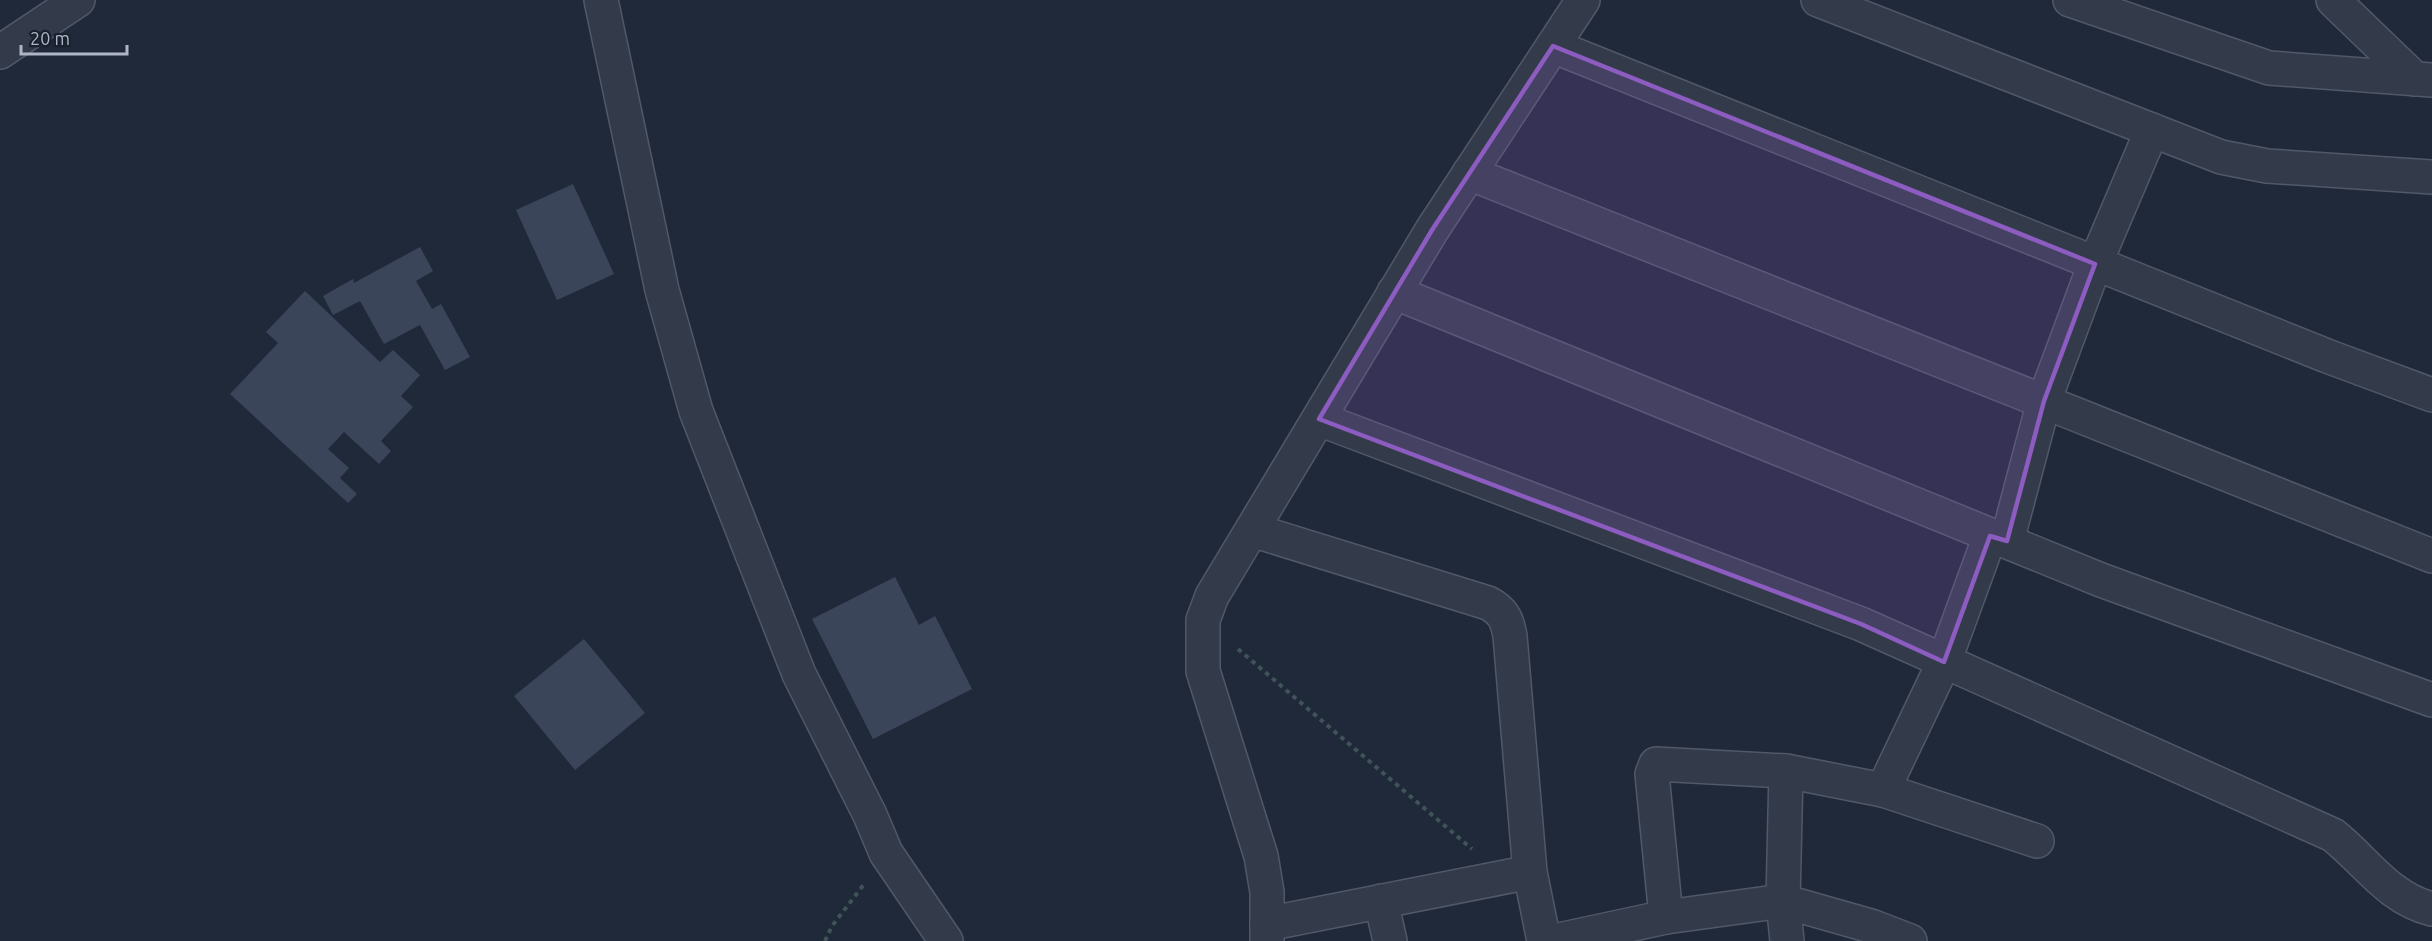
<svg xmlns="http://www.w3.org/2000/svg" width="2432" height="941" font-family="Ubuntu,sans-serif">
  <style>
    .building { fill: #3b455a }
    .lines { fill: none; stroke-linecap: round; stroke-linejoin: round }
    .minor-casing { stroke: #515868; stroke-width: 36 }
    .path { stroke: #3f5358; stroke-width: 4; stroke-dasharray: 4.5 4.5; stroke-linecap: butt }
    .minor { stroke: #333b4a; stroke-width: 33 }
    .marked { fill: #8d5cc1; fill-opacity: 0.2; stroke: #8d5cc1; stroke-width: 4.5; stroke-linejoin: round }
  </style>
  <rect width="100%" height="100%" fill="#20293a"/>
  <g class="building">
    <polygon points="573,184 614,274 557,300 516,210"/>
    <polygon points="420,247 433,271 416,281 432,309 441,304 470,357 445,370 420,325 384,344 360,301 333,315 323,296 353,279 354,283"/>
    <polygon points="305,291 380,362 393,350 420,375 401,396 413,407 381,441 391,451 379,464 344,432 328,449 349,468 340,478 357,494 348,503 230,394 278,343 266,332"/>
    <polygon points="895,577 919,625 935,616 972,689 873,739 812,619"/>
    <polygon points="584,639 645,713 575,770 514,696"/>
  </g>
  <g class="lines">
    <defs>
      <g id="minor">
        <polyline points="601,0 662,290 696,411 799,674 870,815 886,853 946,941"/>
        <polyline points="1818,0 2221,157 2267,166 2432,177"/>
        <polyline points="2070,0 2269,68 2432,80"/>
        <polyline points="2333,0 2415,79"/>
        <polyline points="1553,46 2327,356 2432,395"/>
        <polyline points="0,52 78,0"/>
        <polyline points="1469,173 2432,556"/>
        <polyline points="1394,292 2101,580 2432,700"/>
        <path d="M1319 419 1861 624 2333 835C2366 861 2388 898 2432 909"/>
        <path d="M1252 530 1488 603C1503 611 1507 619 1510 636L1530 872 1544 941"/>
        <polyline points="2007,541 2044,401 2095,264 2152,130"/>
        <polyline points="1786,771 1783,901 1787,941"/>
        <polyline points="1883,790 1944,662 1990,536"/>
        <polyline points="1381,901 1390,941"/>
        <polyline points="1666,917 1652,774 1656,764 1786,771 1883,790 2037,841"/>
        <polyline points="1267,924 1530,872"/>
        <polyline points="1267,941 1267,892 1261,856 1203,671 1203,620 1212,596 1432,230 1583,0"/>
        <polyline points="1554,941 1666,917 1783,901 1871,926 1910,941"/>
      </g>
    </defs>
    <use href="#minor" class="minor-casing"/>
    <g class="path">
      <polyline points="1238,649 1472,849"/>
      <polyline points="825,941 832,926 865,883"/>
    </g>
    <use href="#minor" class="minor"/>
  </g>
  <path class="marked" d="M1553 46 2095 264 2044 401 2007 541 1990 536 1944 662 1861 624 1319 419 1432 230Z"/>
  <path d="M21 45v9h106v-9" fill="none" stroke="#aeb5c6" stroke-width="3"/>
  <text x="30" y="45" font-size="18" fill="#aeb5c6" stroke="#19202e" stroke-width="4.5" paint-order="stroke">20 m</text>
</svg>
